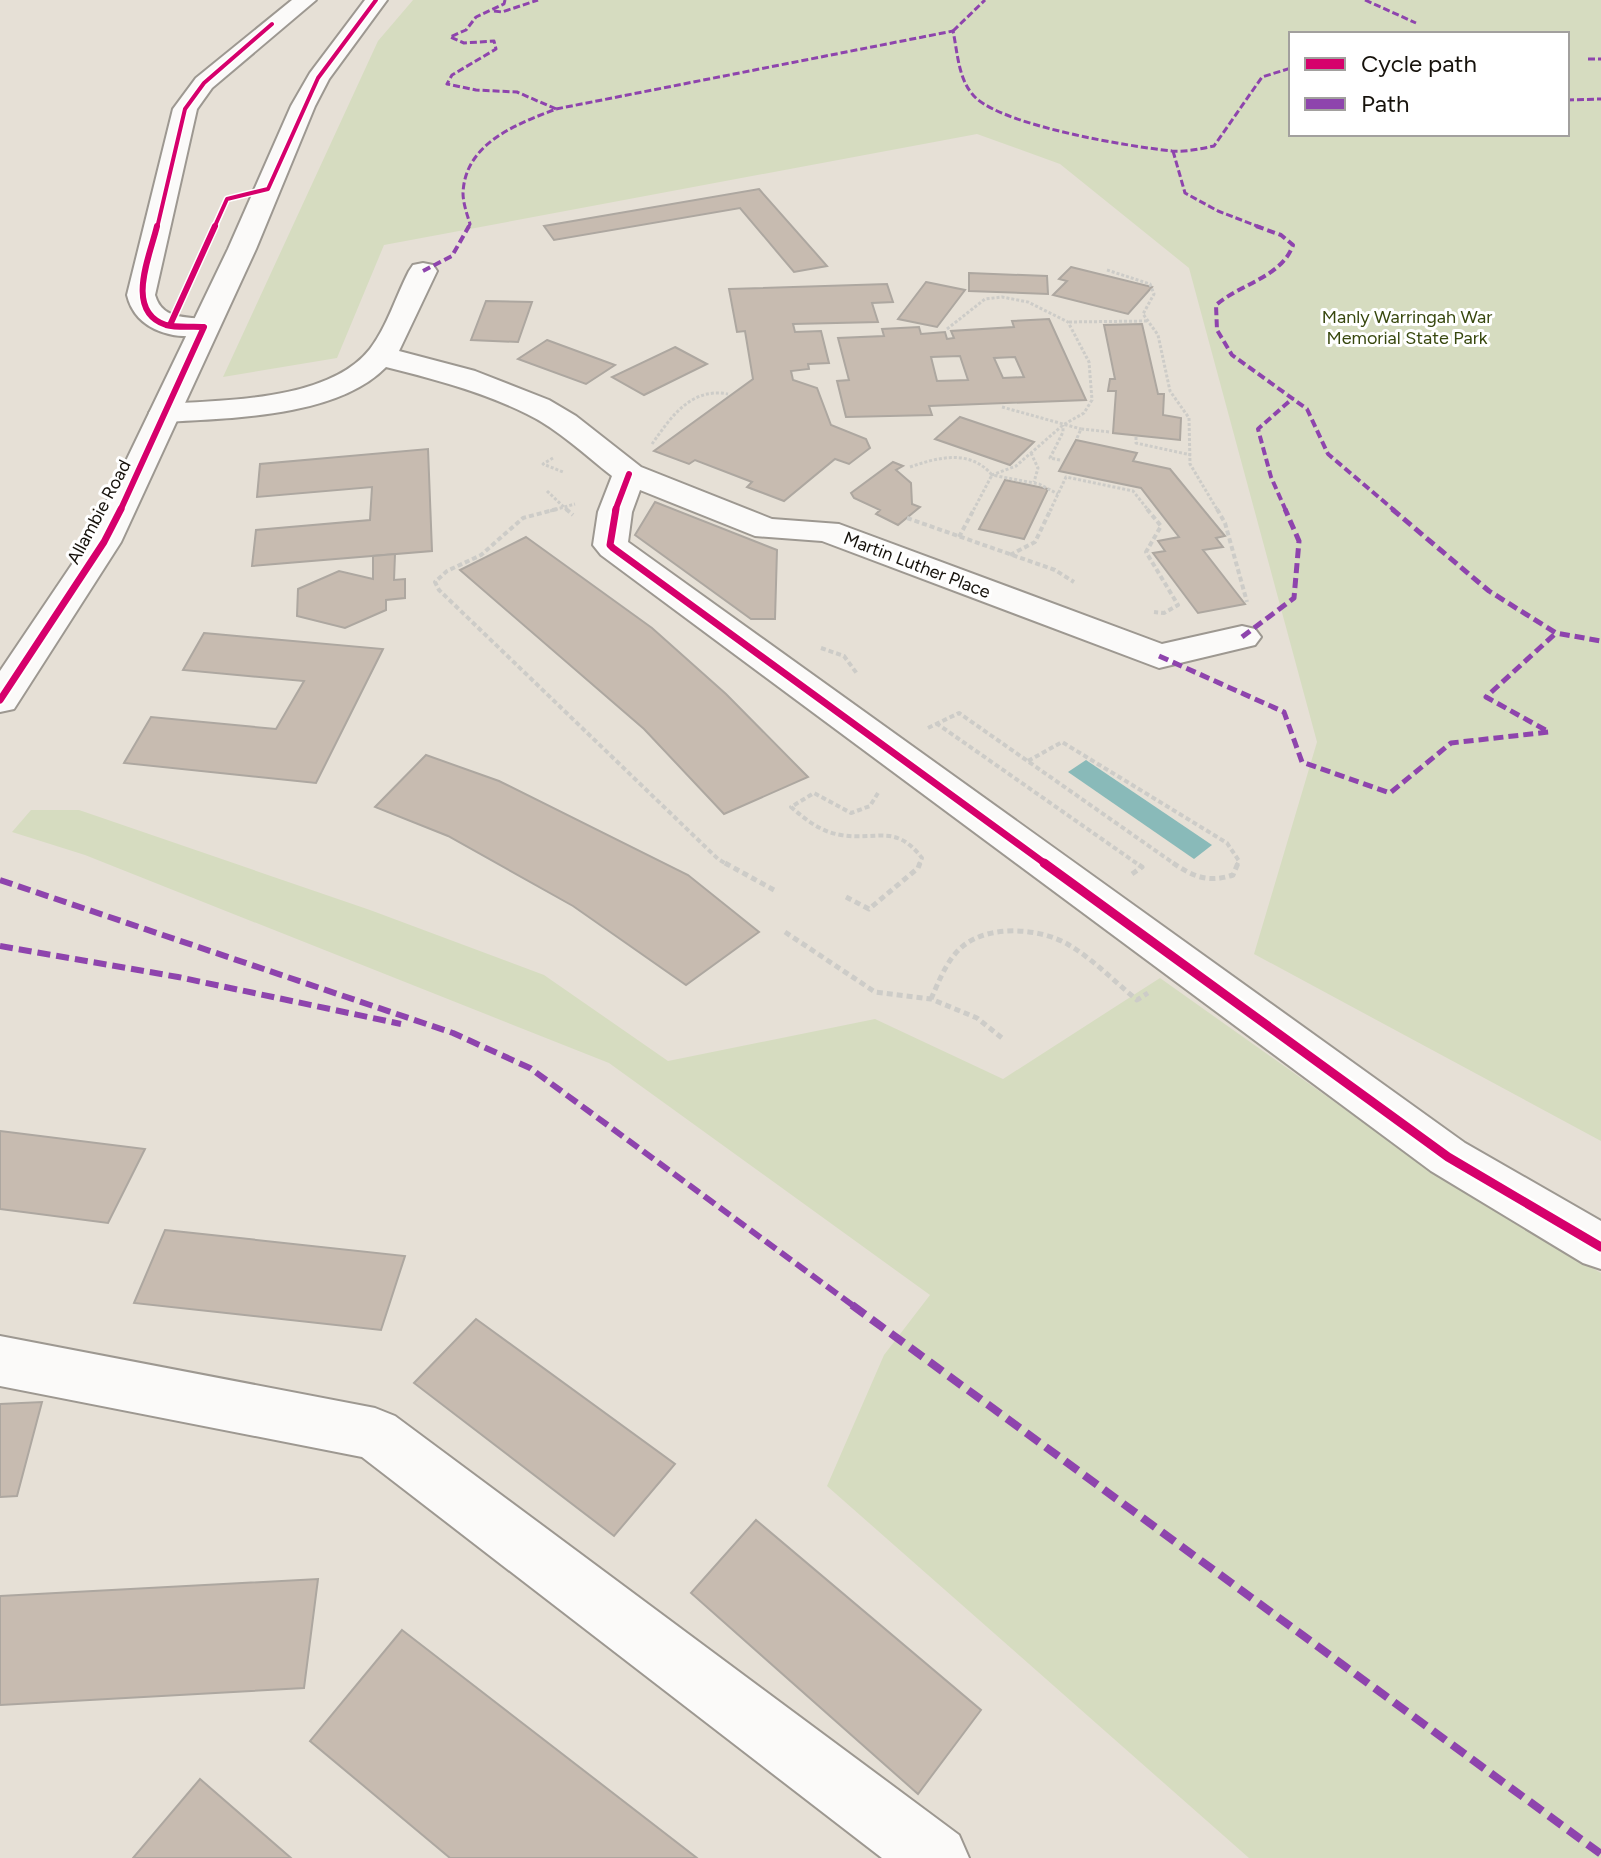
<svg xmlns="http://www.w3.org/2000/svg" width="1601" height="1858" font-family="Figtree,sans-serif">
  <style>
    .green { fill: #d6dcc0; fill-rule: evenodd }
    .water { fill: #89bab9 }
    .building { fill: #c7bbb0; stroke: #ada7a0; stroke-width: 2; fill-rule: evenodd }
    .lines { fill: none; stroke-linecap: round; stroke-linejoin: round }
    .minor-casing { stroke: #9d9891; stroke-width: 4 }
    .major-casing { stroke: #9d9891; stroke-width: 4 }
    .path-far2 { stroke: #cdccc8; stroke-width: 3; stroke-dasharray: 3 2; stroke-linecap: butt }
    .path-far1 { stroke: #cdccc8; stroke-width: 4; stroke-dasharray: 5 3; stroke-linecap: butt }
    .path { stroke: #cdccc8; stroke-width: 5; stroke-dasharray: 6 4; stroke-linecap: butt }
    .minor { fill: #fbfaf9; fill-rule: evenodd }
    .major { fill: #fbfaf9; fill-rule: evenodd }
    .quiet-far4 { stroke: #8e44ad; stroke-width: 3; stroke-dasharray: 7 3; stroke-linecap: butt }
    .quiet-far3 { stroke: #8e44ad; stroke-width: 4; stroke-dasharray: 8 4; stroke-linecap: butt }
    .quiet-far2 { stroke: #8e44ad; stroke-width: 5; stroke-dasharray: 10 5; stroke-linecap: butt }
    .quiet-far1 { stroke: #8e44ad; stroke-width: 6; stroke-dasharray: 13 6; stroke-linecap: butt }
    .quiet { stroke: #8e44ad; stroke-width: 8; stroke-dasharray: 16 8; stroke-linecap: butt }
    .cycleway-far3-casing { stroke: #fff; stroke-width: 7 }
    .cycleway-far2-casing { stroke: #fff; stroke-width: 9 }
    .cycleway-far1-casing { stroke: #fff; stroke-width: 11 }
    .cycleway-casing { stroke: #fff; stroke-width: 14 }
    .cycleway-far3 { stroke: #d6006c; stroke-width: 4 }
    .cycleway-far2 { stroke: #d6006c; stroke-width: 6 }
    .cycleway-far1 { stroke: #d6006c; stroke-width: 7 }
    .cycleway { stroke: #d6006c; stroke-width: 9 }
    .labels { text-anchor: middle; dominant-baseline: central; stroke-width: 6; stroke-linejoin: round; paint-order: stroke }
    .far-park-label { font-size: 18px; fill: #38480e; stroke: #fff }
    .far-street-label { font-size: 18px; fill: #16120c; stroke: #fff }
  </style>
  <rect width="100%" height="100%" fill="#e6e0d6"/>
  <g class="green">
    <path d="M413 0H1601V1141L1254 954 1317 742 1189 268 1060 164 977 134 384 245 337 358 223 377 378 41ZM1291 34H1567V134H1291Z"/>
    <polygon points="31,810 79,810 370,910 544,975 668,1061 875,1019 1003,1079 1160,978 1436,1174 1601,1273 1601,1858 1249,1858 827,1486 884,1355 930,1295 609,1063 85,855 12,832"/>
  </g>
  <polygon class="water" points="1086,760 1212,845 1194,859 1068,772"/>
  <g class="building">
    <polygon points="759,189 827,266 794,272 740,208 554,240 544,226"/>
    <polygon points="1071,267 1152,287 1128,314 1053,295 1067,281 1059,279"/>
    <polygon points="969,273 1047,276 1048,294 969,291"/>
    <polygon points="926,282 965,290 937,327 898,319"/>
    <polygon points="887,284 893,302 872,303 878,322 793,324 795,332 821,331 829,363 808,364 809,369 791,371 793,380 817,388 831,425 866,439 870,448 849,464 835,459 784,501 747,487 752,482 695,460 689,464 654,451 753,379 745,331 737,332 729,289"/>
    <polygon points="486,301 532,302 518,342 471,340"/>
    <path d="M1049 319 1086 400 929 406 932 415 846 417 837 381 849 380 838 338 884 336 882 329 919 327 921 334 945 332 947 339 954 338 951 331 1014 327 1012 321ZM960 356 968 380 937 381 931 357ZM1015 357 1024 377 1003 378 994 358Z"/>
    <polygon points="1142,324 1158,394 1164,394 1163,415 1181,418 1180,440 1113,433 1116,391 1108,391 1110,379 1115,379 1104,325"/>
    <polygon points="547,340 615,365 586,384 518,359"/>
    <polygon points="675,347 707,364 644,395 612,377"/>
    <polygon points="960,417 1034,442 1010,465 935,439"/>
    <polygon points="1076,440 1137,453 1133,461 1170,469 1225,536 1216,538 1223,547 1203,550 1245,604 1198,613 1153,553 1165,551 1158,541 1179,537 1141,488 1059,471"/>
    <polygon points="428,449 432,551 252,566 256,530 370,520 372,487 257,497 260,464"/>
    <polygon points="893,462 903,466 896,470 911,483 912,504 920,507 898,525 876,514 880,510 854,498 851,493"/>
    <polygon points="1005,480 1048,489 1024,539 979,529"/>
    <polygon points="655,502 777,550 775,619 751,619 635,535"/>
    <polygon points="526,537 652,628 726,694 808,777 724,814 644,729 460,570"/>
    <polygon points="395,554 394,580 405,579 405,598 386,600 386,610 345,628 297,616 298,589 339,571 373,579 373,556"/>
    <polygon points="204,633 383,649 316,783 124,763 151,717 276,729 304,681 183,670"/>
    <polygon points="426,755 499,781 688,875 759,932 686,985 573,906 448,836 375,807"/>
    <polygon points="0,1131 145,1149 108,1223 0,1209"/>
    <polygon points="165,1230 405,1256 381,1330 134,1303"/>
    <polygon points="476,1319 675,1464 614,1536 414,1383"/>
    <polygon points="42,1402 17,1496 0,1497 0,1404"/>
    <polygon points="756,1520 981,1710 918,1794 691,1593"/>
    <polygon points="318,1579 304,1688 0,1705 0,1596"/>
    <polygon points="402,1630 697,1858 450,1858 310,1741"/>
    <polygon points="200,1779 291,1858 133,1858"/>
  </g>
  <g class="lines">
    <defs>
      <g id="minor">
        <path d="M292 0H316L212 88 197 109 155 295C163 323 191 315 214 321L219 327 214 333C179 342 136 333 127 295L173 109 196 78Z"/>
        <path d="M423 263 433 265 437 271 399 351 475 371 549 400 576 416 641 467 772 519 839 524 1162 644 1242 626 1255 629 1261 637 1255 645 1159 668 822 541 755 536 640 490 632 512 628 542 1465 1143 1601 1221V1269L1583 1263 1431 1171 601 555 593 545 598 512 612 476C585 455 558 429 527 414 483 392 434 379 386 367 337 417 232 418 165 422L154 420 149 413 154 406 165 404C225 400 329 401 370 349 387 327 396 296 409 271L413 265Z"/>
        <polygon points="0,1336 375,1408 395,1416 959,1835 969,1858 882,1858 362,1457 0,1386"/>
      </g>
      <polygon id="major" points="365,0 387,0 329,79 315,106 256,249 121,542 14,709 0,712 0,671 87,542 228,249 291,106 310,73"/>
    </defs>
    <use href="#minor" class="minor-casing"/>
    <use href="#major" class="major-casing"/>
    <g class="path-far2">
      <polyline points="1107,270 1150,284 1154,294 1143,314 1158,335 1170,391 1189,418 1190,464 1218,511"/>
      <polyline points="1069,322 1147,321"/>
      <polyline points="947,329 985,299 1002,297 1028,302 1068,322 1089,362 1092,400 1084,413 1063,425 1016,466 992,475 1039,484 1058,494"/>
      <polyline points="1002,407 1081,429"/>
      <polyline points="1136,437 1136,443 1191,455"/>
      <polyline points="1077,438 1081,429 1110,432"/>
      <path d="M652 444C671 417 691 387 728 394"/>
      <polyline points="1031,453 1038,468 1034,482"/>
      <polyline points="553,458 543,464 563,472"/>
      <polyline points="1060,460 1050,458 1063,432 1063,425"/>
      <path d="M910 467C939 457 970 449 992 475L973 511"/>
      <polyline points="547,491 568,511"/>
      <polyline points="550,511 575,504"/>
      <polyline points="1050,511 1066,477 1133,491 1149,511"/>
    </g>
    <g class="path-far1">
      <polyline points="557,509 523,518 481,555 447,571 435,582 439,590 718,859 728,865"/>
      <polyline points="566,509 573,515"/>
      <polyline points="1147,509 1161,526 1146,552 1178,605 1164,613 1154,612"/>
      <polyline points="1217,509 1225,523 1247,602"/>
      <polyline points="907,518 1055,570 1074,582"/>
      <polyline points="959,537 974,509"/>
      <polyline points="1010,555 1035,542 1051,509"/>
      <polyline points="821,648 844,656 858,675"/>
      <polyline points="936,723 1139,865"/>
      <polyline points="928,728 959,713 1176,865"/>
      <polyline points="1028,761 1062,742 1227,843 1239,861 1237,865"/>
      <path d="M878 793 870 806 851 813 814 793 791 807C806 820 821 832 841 835 877 841 895 823 922 858L919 865"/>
    </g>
    <g class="path">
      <polyline points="725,863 774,890"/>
      <path d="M1173 863C1194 877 1208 883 1233 875L1238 863"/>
      <polyline points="1132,874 1142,867 1136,863"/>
      <polyline points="846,897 869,909 918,868 920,863"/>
      <polyline points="785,932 875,992 931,999 977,1018 1002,1038"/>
      <path d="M931 999C939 981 947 959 963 946 990 924 1041 928 1069 945 1094 960 1115 982 1137 1000L1148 993"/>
    </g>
    <use href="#minor" class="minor"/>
    <use href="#major" class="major"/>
    <g class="quiet-far4">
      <polyline points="505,0 504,4 476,17 466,30 450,37 464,43 494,41 496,49 452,75 447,84 476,90 517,92 556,109"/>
      <polyline points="1365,0 1416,23"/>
      <polyline points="494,11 502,12 538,0"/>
      <polyline points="953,31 985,0"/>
      <polyline points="1588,59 1601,59"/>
      <polyline points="1567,100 1601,99"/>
      <polyline points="1173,151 1185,193 1218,211 1262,228"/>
      <path d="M468 228 470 224C467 214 463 203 463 193 465 143 517 124 556 109L953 31C958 54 958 82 977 99 1011 127 1126 146 1172 151 1186 152 1200 149 1214 146L1262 77 1291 68"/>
    </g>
    <g class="quiet-far3">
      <path d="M1256 226 1281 235 1293 245C1282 277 1240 284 1216 305L1217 330 1232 355 1307 409 1328 454 1395 511"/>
      <polyline points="423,271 452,256 469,226"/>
      <polyline points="1286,511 1271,477 1258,429 1293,398"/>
    </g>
    <g class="quiet-far2">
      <polyline points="1392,509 1489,591 1556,633 1601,641"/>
      <polyline points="1242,637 1294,598 1299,541 1285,509"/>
      <polyline points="1159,656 1284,712 1302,762 1390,793 1451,743 1549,732 1486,697 1556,633"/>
    </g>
    <g class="quiet-far1">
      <polyline points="0,880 453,1033 530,1068 855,1307"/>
      <polyline points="0,946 178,977 401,1024"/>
    </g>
    <polyline class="quiet" points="852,1305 1601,1854"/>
    <defs>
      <g id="cycleway-far3">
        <polyline points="157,228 185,109 204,83 272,24"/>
        <polyline points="214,228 227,199 268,189 318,78 376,0"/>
      </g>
      <g id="cycleway-far2">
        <polyline points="170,325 215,226"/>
        <path d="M120 511 204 327C193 326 177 328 166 325 124 311 150 256 157 226"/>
        <polyline points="615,511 629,474"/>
      </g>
      <g id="cycleway-far1">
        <polyline points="616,509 610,545 613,548 1047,865"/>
        <polyline points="0,700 104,542 121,509"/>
      </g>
      <polyline id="cycleway" points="1044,863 1448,1157 1601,1247"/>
    </defs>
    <use href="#cycleway-far3" class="cycleway-far3-casing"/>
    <use href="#cycleway-far2" class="cycleway-far2-casing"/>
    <use href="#cycleway-far1" class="cycleway-far1-casing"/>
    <use href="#cycleway" class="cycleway-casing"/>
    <use href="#cycleway-far3" class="cycleway-far3"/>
    <use href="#cycleway-far2" class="cycleway-far2"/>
    <use href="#cycleway-far1" class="cycleway-far1"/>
    <use href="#cycleway" class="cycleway"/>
  </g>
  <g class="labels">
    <g class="far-park-label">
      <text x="1407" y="317">Manly Warringah War<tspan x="1407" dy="21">Memorial State Park</tspan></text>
    </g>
    <g class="far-street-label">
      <text transform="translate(99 512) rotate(-62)">Allambie Road</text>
      <text transform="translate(917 565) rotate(21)">Martin Luther Place</text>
    </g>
  </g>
  <rect x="1289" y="32" width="280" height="104" fill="#ffffff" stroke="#a2a09e" stroke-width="2"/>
  <rect x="1305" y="58" width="40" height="12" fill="#d6006c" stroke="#a2a09e" stroke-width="2"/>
  <text x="1361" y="72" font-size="24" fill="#16120c">Cycle path</text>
  <rect x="1305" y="98" width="40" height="12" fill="#8e44ad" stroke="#a2a09e" stroke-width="2"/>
  <text x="1361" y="112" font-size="24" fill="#16120c">Path</text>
</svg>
